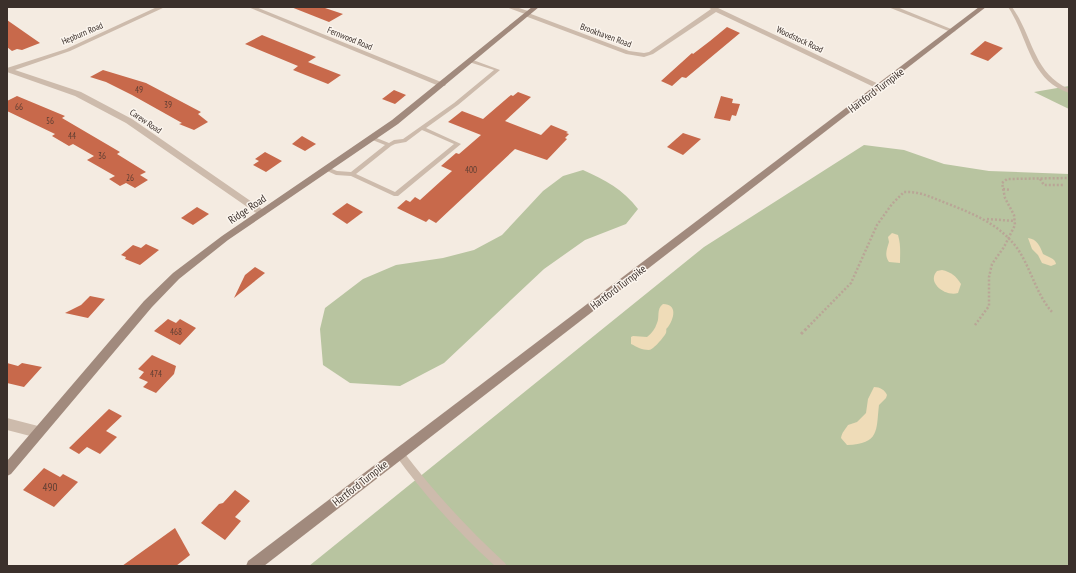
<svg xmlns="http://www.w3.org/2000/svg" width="1076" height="573" font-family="'PT Sans Narrow',sans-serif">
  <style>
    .green { fill: #b8c4a0 }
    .sand { fill: #efdcb8 }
    .building { fill: #c8694b }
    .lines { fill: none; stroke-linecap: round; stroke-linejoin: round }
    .path-far1 { stroke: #b9a596; stroke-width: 2.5; stroke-dasharray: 2 2; stroke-linecap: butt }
    .path { stroke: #b9a596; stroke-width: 3; stroke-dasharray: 2.5 2.5; stroke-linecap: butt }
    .lane { fill: #cdbbac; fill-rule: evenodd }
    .street { fill: #cdbbac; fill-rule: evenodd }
    .secondary { fill: #a18a7d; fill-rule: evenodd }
    .labels { text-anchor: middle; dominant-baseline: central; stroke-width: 3; stroke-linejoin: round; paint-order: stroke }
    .far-street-label { font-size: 9px; fill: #3b302b; stroke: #fbf5ee }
    .number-label { font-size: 9px; fill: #5e3e33 }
    .street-label { font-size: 11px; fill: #3b302b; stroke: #fbf5ee }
    .near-number-label { font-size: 11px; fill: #5e3e33 }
  </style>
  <rect width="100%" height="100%" fill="#f4ebe1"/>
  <g class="green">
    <polygon points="1069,86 1069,109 1034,92"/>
    <polygon points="864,145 904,150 944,164 989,171 1069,174 1069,566 309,566 704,247"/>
    <path d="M583 170C605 180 623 189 638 209L626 224 585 240 544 269 444 363 400 386 350 383 323 365 320 329 325 308 363 279 396 265 443 258 474 250 502 235 543 191 563 176Z"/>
  </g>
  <g class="sand">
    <path d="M892 233 898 235C901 245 900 253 900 263L889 262C884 255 887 249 889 242L888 237Z"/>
    <path d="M1028 238C1037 239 1040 246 1043 254 1048 257 1055 258 1056 264L1051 266 1042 263 1038 255 1032 249Z"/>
    <path d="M942 270C951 272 956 276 961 284L958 293C946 297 926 283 937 271Z"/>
    <path d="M663 304C678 304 674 319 668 327 665 330 667 328 666 333 664 337 653 350 649 350 642 350 637 347 631 344V337L633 336 647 337C652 333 655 329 657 323 660 317 656 309 663 304Z"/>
    <path d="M874 387C880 387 885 390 887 395L886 398 879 405C876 430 880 444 847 445L841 438C842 432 845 430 848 425L857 422 866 413 868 399Z"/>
  </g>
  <g class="building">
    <polygon points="291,7 322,7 343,14 329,22"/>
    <polygon points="7,20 40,43 22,50 17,49 12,51 7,47"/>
    <polygon points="727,27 740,33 686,78 682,77 672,86 661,81 692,53 693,54 710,41"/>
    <polygon points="262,35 316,57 308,62 341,75 328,84 293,70 298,66 245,44"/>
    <polygon points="985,41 1003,48 988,61 970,54"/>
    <polygon points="103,70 146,83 201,112 198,114 208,122 194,130 179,124 182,123 132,95 106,82 90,77"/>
    <polygon points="394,90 406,95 395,104 382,99"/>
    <polygon points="518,92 531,97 505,121 541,135 551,125 568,132 566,133 569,134 565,138 567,139 547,160 515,149 436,223 429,219 426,222 397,208 406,200 410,202 415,197 420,200 452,171 441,166 456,153 459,154 481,135 448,122 462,111 483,119 511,95 513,96"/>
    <polygon points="17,96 65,116 62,118 120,152 117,154 146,172 140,175 148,180 135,188 126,183 120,186 109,179 115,176 87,160 94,156 73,144 69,146 52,136 55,134 7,111 7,101"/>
    <polygon points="721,96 733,99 732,103 740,104 736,116 732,115 730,121 714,118"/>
    <polygon points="683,133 701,139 683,155 667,147"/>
    <polygon points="302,136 316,144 305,151 292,144"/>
    <polygon points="265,152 282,161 266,172 253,165 259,161 255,159"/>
    <polygon points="347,203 363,212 347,224 332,214"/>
    <polygon points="197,207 209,214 193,225 181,218"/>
    <polygon points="146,244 159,250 140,265 125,259 126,257 121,255 133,245 141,248"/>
    <polygon points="255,267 265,273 234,298 245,275"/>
    <polygon points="90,296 105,299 88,318 65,313 81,305"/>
    <polygon points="168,319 176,323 180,319 196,328 180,345 154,331"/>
    <polygon points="152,355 176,366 174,374 156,393 143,387 148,382 139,378 144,372 138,369"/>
    <polygon points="7,363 18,366 22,363 42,367 24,387 7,383"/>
    <polygon points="109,409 122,416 106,431 117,437 100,454 87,447 79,454 69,448"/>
    <polygon points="44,468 60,477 63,474 78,482 54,507 23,490"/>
    <polygon points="235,490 250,501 235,517 241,521 225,540 201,523 219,504 223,503"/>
    <polygon points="175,528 190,555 176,566 122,566"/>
  </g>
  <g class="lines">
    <g class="path-far1">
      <polyline points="1040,179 1044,185 1063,185"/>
      <polyline points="1003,189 1010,190"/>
      <polyline points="987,219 1015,221"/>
      <polyline points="975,325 989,306 989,277 992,264 1004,247 1015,225 1014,215 1005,198 1002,183 1007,179 1069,178"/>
      <path d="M808 327 851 283 877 225 892 204 904 192C921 191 935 199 951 205 976 215 1000 225 1017 248 1031 268 1036 294 1052 312"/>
    </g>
    <polyline class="path" points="801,334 809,326"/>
    <g class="lane">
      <path d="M1008 7H1012C1033 36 1033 73 1069 89V93C1029 80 1028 36 1008 7Z"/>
      <path d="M469 60H473L500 70 458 105 426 128 461 144 398 196H394L351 176 336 175 325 170 324 169 327 167 337 171 351 172 385 145 370 139V137H374L389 143 394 140 403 139 454 103 494 70 469 62ZM422 130 454 144 395 192 356 174 391 146 395 144 406 142Z"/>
      <path d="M399 449 402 450C433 491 467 528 505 563L507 566H495C458 532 425 496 396 456L395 453 396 450Z"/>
    </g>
    <g class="street">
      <polygon points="157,7 165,7 70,51 15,70 81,92 132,119 265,211 266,213 265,215 259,215 126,123 75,96 7,72 7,68 66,49"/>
      <polygon points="248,7 256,7 446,84 445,86 439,86"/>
      <polygon points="506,7 516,7 531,12 531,14 629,51 644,53 649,52 711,9 708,7 716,7 885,87 881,89 878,89 716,12 653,54 644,57 626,54 525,16 525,14"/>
      <polygon points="888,7 897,7 956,31 951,32"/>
      <polygon points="7,418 38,426 42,428 44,432 42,436 38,438 7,430"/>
    </g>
    <g class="secondary">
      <polygon points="532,7 539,7 398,124 228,240 179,279 152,307 11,474 7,476 7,461 144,301 173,273 222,236 392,120"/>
      <polygon points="979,7 986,7 264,566 246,566 248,561"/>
    </g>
  </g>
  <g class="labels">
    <g class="far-street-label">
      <text transform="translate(82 33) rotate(-23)">Hepburn Road</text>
      <text transform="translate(606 35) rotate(20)">Brookhaven Road</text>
      <text transform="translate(350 38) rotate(22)">Fernwood Road</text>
      <text transform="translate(800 39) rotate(25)">Woodstock Road</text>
      <text transform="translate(146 121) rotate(34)">Carew Road</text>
    </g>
    <g class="number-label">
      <text x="139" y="89">49</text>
      <text x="168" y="104">39</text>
      <text x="19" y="106">66</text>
      <text x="50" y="120">56</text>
      <text x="72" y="135">44</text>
      <text x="102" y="155">36</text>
      <text x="471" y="169">400</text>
      <text x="130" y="177">26</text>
      <text x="176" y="331">468</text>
      <text x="156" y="373">474</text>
    </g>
    <g class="street-label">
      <text transform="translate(876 90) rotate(-37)">Hartford Turnpike</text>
      <text transform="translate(247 209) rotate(-34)">Ridge Road</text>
      <text transform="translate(618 287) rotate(-37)">Hartford Turnpike</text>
      <text transform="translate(360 483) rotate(-38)">Hartford Turnpike</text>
    </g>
    <g class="near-number-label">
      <text x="50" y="487">490</text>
    </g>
  </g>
  <rect width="1076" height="573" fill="none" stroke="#3b302b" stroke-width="16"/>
</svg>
